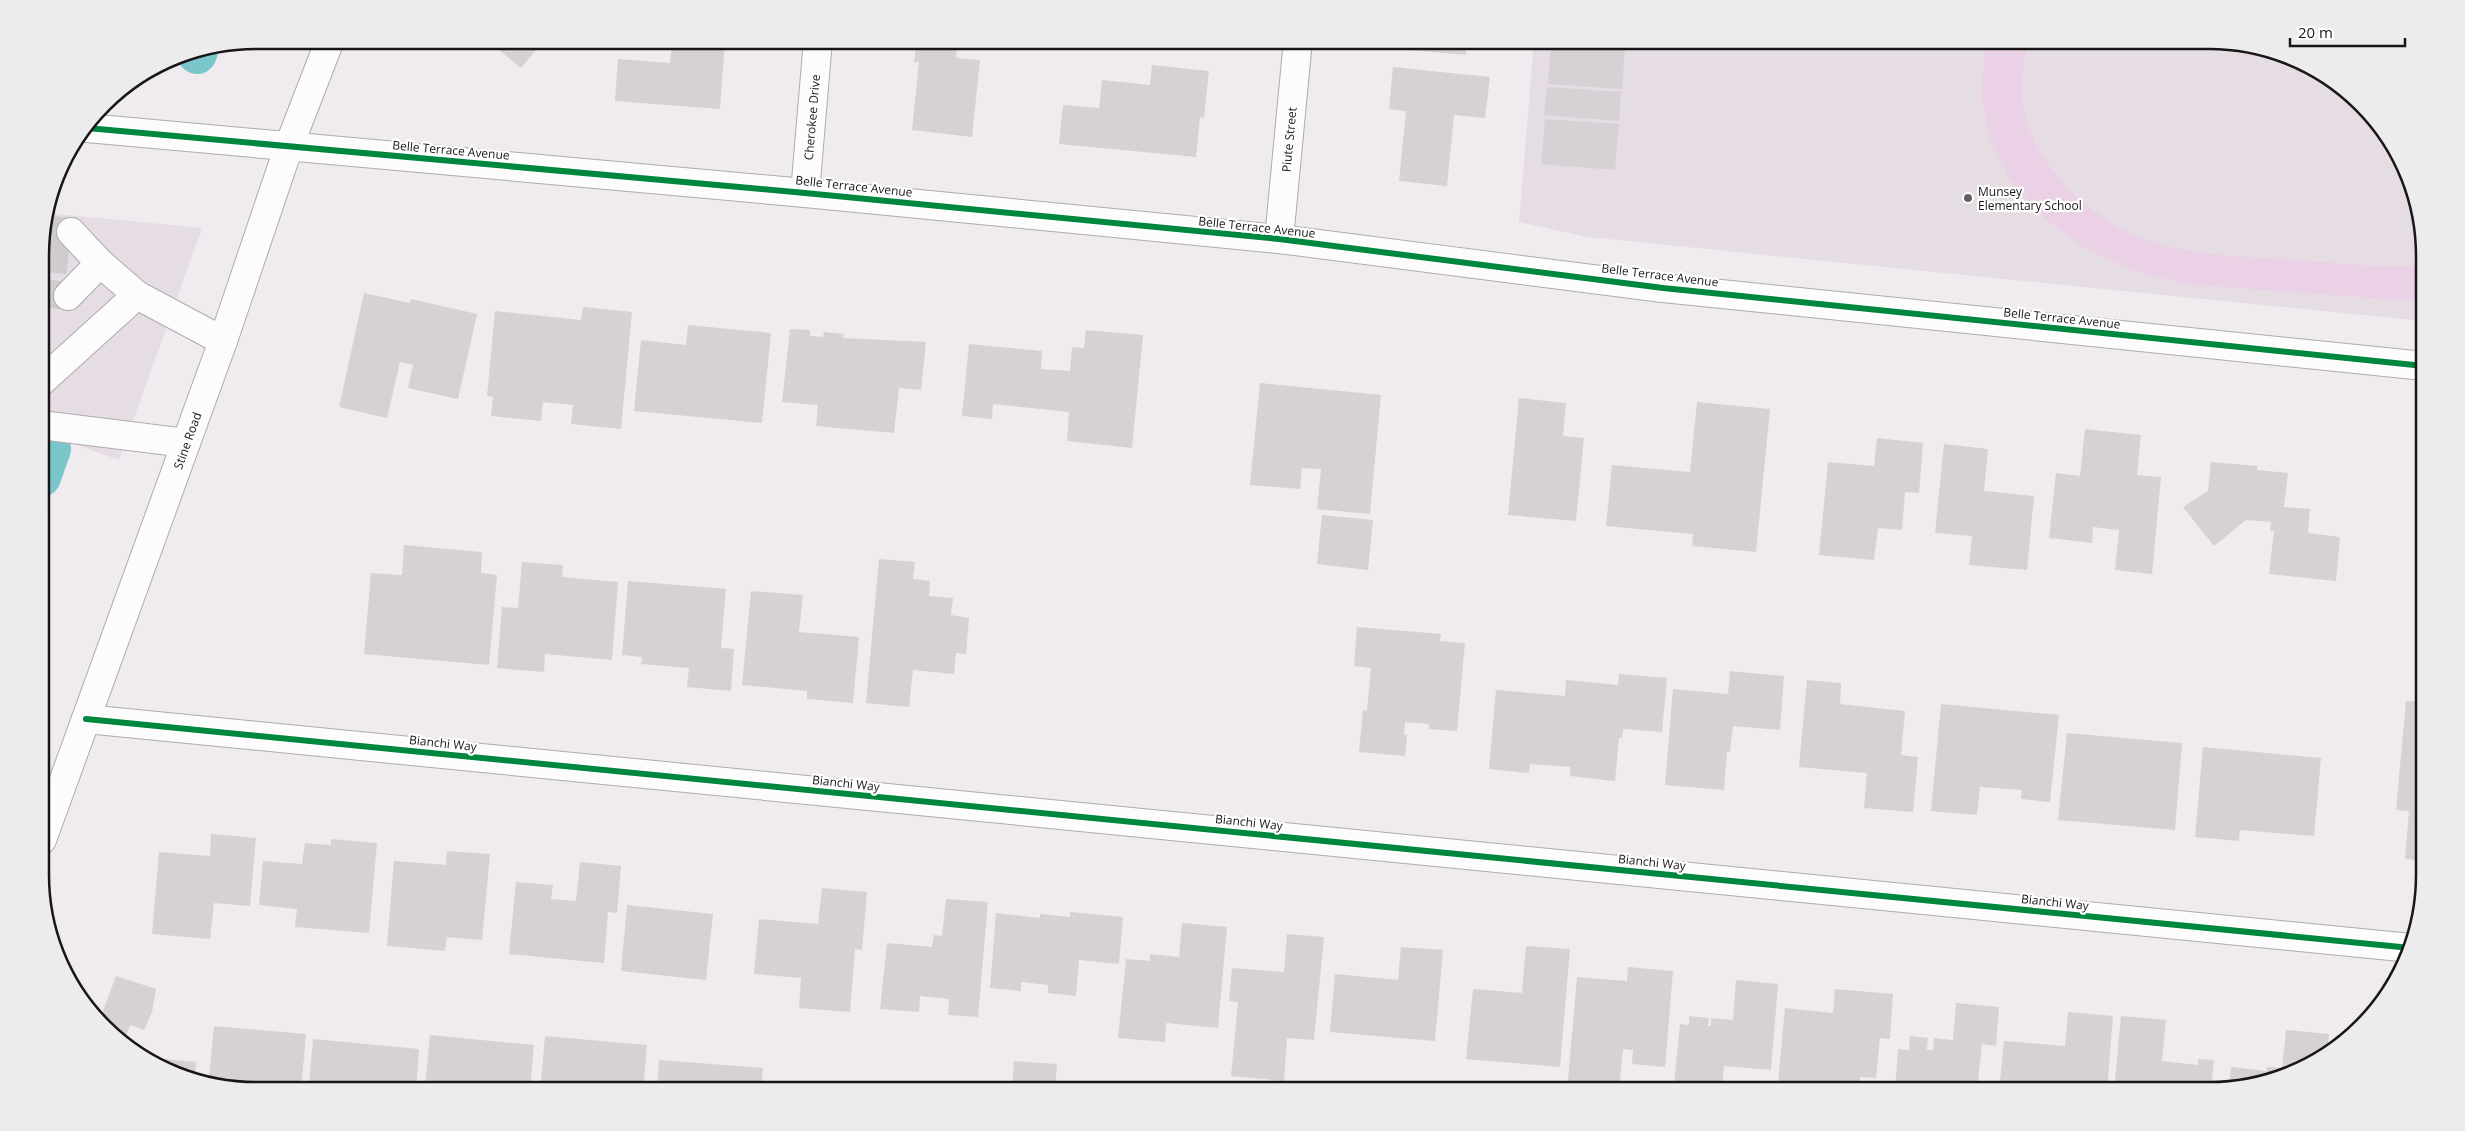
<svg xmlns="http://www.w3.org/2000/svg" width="2465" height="1131" font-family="'Open Sans',sans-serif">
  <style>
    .built { fill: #e6dce4 }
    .green { fill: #ead1e6 }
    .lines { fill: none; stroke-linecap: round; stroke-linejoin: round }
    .canal { stroke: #7ac7cb; stroke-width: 40 }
    .building { fill: #d5d1d4 }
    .minor-tunnel { stroke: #d0cbcf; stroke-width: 28; stroke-dasharray: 28 14; stroke-linecap: butt }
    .minor-casing { stroke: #aeabae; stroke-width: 30 }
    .minor { stroke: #fdfcfd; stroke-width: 28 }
    .cycleway-casing { stroke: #fff; stroke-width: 9 }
    .cycleway { stroke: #00873e; stroke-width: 6 }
    .poi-dot { fill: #646163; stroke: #fff; stroke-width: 2 }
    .labels { text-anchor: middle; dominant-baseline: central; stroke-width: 4.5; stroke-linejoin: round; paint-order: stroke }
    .street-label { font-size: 12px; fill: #191618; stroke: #fff }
    .poi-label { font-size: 12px; fill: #191618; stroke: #fff; text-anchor: start }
    .rim { fill: none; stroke: #191618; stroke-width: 2.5 }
  </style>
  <rect width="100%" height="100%" fill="#f0ebef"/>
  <g class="built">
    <polygon points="1534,40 2210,40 2292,57 2341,85 2381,125 2409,173 2423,228 2423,321 1587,237 1519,222"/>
    <polygon points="48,213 202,228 119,460 51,436 41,462 40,241"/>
  </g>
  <path class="green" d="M1986 40H2028C2023 63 2020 84 2024 108 2035 170 2097 225 2156 243 2200 256 2248 257 2295 260 2338 263 2380 268 2423 266V299L2398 300 2185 284 2131 270 2083 247 2044 218 2011 181 1990 138 1981 97Z"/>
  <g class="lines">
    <g class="canal">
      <polyline points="197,54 198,51"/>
      <polyline points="41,477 51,449"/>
    </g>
  </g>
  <g class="building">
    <polygon points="487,40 544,40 521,68"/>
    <polygon points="672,40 725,40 720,109 615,101 618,59 670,63"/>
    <polygon points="917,40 958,40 956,58 980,60 972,137 912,130 919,62 914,62"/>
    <polygon points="1398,40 1467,40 1466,55 1397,49"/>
    <polygon points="1613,40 1629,40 1629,43 1613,41"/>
    <polygon points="1551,43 1625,49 1622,89 1548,84"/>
    <polygon points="1152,65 1209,71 1204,118 1200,117 1196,157 1059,144 1063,105 1099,108 1102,80 1150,85"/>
    <polygon points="1393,67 1490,77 1485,118 1454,115 1447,186 1399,181 1406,111 1389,109"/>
    <polygon points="1547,87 1621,92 1619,121 1544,115"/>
    <polygon points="1545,119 1619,124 1615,170 1541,164"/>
    <polygon points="364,293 410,303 411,299 477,314 458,399 408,388 413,365 400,362 387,418 339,407"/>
    <polygon points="583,307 632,312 621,429 571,424 573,405 543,402 541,421 491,416 493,397 487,396 495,311 581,320"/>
    <polygon points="688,325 771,333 762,423 634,411 641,340 686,345"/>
    <polygon points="790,329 810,330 810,336 823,337 824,332 844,334 843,338 926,342 921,390 899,388 894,433 816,426 818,405 782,402"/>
    <polygon points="1086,330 1143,335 1132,448 1067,441 1069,412 993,404 992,419 962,416 969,344 1042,351 1041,369 1070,371 1072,347 1084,348"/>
    <polygon points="1260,383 1381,395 1370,514 1317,509 1321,469 1302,468 1300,489 1250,485"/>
    <polygon points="1519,398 1566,403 1563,436 1584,438 1576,521 1508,515"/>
    <polygon points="1697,402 1770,409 1756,552 1692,546 1693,534 1606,526 1612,465 1690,472"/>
    <polygon points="2085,429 2141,435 2137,475 2161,477 2152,574 2115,570 2119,530 2093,527 2092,543 2049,538 2056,473 2080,476"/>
    <polygon points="1877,438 1923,443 1919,493 1905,492 1902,530 1878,528 1874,560 1819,555 1828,462 1874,466"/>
    <polygon points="1944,444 1988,449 1984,491 2034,496 2027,570 1969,565 1972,536 1935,533"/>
    <polygon points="2211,462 2257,466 2257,470 2288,473 2284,507 2310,509 2308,533 2340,537 2336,581 2269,574 2274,531 2270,531 2271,522 2246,520 2214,546 2183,507 2208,491"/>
    <polygon points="2423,483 2424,484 2424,545 2416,545"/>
    <polygon points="1322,515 1373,520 1368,570 1317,564"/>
    <polygon points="404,545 482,552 481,573 497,575 489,665 364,654 371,573 402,575"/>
    <polygon points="879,559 915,562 913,579 930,581 929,596 953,598 951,615 969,618 966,654 956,653 954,674 913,670 909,707 866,703"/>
    <polygon points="522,562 563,565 562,577 618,582 612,660 545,654 544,672 497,668 502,607 518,608"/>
    <polygon points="628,581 726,589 721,648 734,649 731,691 687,687 689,668 641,664 642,657 622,655"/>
    <polygon points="751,591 803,595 799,632 859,637 853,703 807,699 807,691 742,685"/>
    <polygon points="1357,627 1441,634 1440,641 1465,643 1457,731 1429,729 1429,724 1405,722 1404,735 1407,735 1405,756 1359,752 1363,710 1367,711 1371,668 1354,666"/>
    <polygon points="1730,671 1784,676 1780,730 1733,726 1730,752 1727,752 1724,790 1665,785 1673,689 1728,694"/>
    <polygon points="1619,674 1667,678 1662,732 1623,729 1622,738 1619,738 1615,781 1570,776 1570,767 1530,764 1529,773 1489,769 1496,690 1565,696 1566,680 1618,685"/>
    <polygon points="1807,680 1841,683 1840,704 1905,711 1901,755 1918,757 1913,812 1864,808 1867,773 1799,767"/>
    <polygon points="2406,701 2425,702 2425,861 2405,859 2409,811 2396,810"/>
    <polygon points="1941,704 2059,715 2050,802 2021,799 2022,790 1980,787 1977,815 1931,811"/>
    <polygon points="2067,733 2182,743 2175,830 2058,820"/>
    <polygon points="2203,747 2321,758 2314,836 2240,830 2239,841 2195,837"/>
    <polygon points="211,834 256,838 250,906 214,903 210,939 152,934 159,852 210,856"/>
    <polygon points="331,839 377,843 369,933 295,927 297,909 259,905 263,861 302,864 305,843 331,845"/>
    <polygon points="447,851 490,854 482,940 447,937 445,951 387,946 394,861 446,865"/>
    <polygon points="580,862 621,866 617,913 608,912 604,963 509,954 516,882 553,885 551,899 576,901"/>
    <polygon points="822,888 867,892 862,950 855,949 850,1012 799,1008 801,978 754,974 759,919 818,924"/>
    <polygon points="946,899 988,902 978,1017 948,1015 949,999 920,996 919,1012 880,1009 887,943 932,947 934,935 942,936"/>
    <polygon points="627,905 713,914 706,980 621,971"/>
    <polygon points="1070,912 1123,917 1119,964 1079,960 1076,996 1048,993 1048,985 1021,982 1021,991 990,988 996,913 1040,918 1040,914 1070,917"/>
    <polygon points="1182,923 1227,927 1218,1028 1166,1023 1165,1042 1118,1038 1126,959 1150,961 1150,954 1179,957"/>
    <polygon points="1287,934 1324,937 1314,1040 1287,1038 1284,1081 1231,1076 1238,1002 1229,1001 1232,968 1284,972"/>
    <polygon points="1526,946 1570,949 1560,1067 1466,1059 1473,989 1522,993"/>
    <polygon points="1401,947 1443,950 1435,1041 1330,1032 1335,974 1398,980"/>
    <polygon points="1628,967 1673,971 1665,1067 1632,1064 1633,1050 1623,1049 1619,1091 1567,1091 1577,977 1627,981"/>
    <polygon points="116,976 156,989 152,1012 144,1030 130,1025 123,1046 99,1022"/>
    <polygon points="1736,980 1778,984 1771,1070 1724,1066 1722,1089 1674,1085 1680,1024 1689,1025 1689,1016 1709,1018 1708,1026 1711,1026 1711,1018 1733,1020"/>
    <polygon points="1835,989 1893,994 1890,1039 1880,1038 1876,1078 1860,1077 1859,1090 1778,1083 1785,1008 1833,1013"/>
    <polygon points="1956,1003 1999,1007 1996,1046 1982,1044 1977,1091 1895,1091 1898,1049 1909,1050 1910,1036 1928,1038 1927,1050 1933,1050 1934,1038 1953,1040"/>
    <polygon points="2068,1012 2113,1016 2107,1091 1999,1091 2004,1041 2065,1046"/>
    <polygon points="2121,1016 2166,1020 2162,1061 2198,1065 2198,1059 2214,1060 2211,1091 2157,1091 2157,1085 2115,1081"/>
    <polygon points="214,1026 306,1034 301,1091 257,1091 257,1083 209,1078"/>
    <polygon points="2286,1030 2329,1034 2327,1056 2279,1079 2229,1090 2231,1067 2267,1071 2267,1067 2282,1068"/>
    <polygon points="430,1035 534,1045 530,1091 472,1091 425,1086"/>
    <polygon points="545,1036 647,1045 643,1091 540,1091"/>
    <polygon points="2339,1038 2347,1038 2338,1047"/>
    <polygon points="313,1039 419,1049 416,1091 312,1091 313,1086 309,1085"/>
    <polygon points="143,1057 196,1062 195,1079 173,1074"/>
    <polygon points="659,1060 763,1068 761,1091 657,1091"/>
    <polygon points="1014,1061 1057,1064 1055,1091 1012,1091"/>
    <polygon points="774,1083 855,1089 855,1091 773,1091"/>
    <polygon points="888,1083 978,1089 978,1091 887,1091"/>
  </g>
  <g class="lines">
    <g class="minor-tunnel">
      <polyline points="44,229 71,232"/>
      <polyline points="41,257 68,260"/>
      <polyline points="41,293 68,296"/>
    </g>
    <defs>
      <g id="minor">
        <polyline points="87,128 805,193 1279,239 1663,288 2424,366"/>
        <path id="s1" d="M805 193 818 40"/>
        <polyline points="71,232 100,263 137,295 223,341"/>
        <path id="s2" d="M1279 239 1298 40"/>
        <polyline points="68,296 100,263"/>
        <polyline points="41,382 137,295"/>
        <polyline points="41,425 186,443"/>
        <polyline points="86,719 2411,948"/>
        <path id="s3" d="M42 840 223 341 289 146 330 40"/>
      </g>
    </defs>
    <use href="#minor" class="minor-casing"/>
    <use href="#minor" class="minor"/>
    <defs>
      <g id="cycleway">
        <polyline points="87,128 805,193 1279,239 1663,288 2424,366"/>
        <polyline points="86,719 2411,948"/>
      </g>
    </defs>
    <use href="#cycleway" class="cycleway-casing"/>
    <use href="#cycleway" class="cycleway"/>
  </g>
  <circle class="poi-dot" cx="1968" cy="198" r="5"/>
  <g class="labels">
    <g class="street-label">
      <text stroke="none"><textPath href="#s1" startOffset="76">Cherokee Drive</textPath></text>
      <text stroke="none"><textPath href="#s2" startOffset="100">Piute Street</textPath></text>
      <text transform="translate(451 150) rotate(5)">Belle Terrace Avenue</text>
      <text transform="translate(854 186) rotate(6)">Belle Terrace Avenue</text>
      <text transform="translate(1257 227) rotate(6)">Belle Terrace Avenue</text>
      <text transform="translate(1660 275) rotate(7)">Belle Terrace Avenue</text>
      <text transform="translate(2062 318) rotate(6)">Belle Terrace Avenue</text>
      <text stroke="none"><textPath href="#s3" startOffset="425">Stine Road</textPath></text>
      <text transform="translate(443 743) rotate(6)">Bianchi Way</text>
      <text transform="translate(846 783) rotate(6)">Bianchi Way</text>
      <text transform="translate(1249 822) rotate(6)">Bianchi Way</text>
      <text transform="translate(1652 862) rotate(6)">Bianchi Way</text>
      <text transform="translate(2055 902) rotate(6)">Bianchi Way</text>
    </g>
    <g class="poi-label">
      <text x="1978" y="191">Munsey<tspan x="1978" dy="14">Elementary School</tspan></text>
    </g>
  </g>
  <path d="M0 0H2465V1131H0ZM256 49H2209A207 207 0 0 1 2416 256V875A207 207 0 0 1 2209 1082H256A207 207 0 0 1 49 875V256A207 207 0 0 1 256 49Z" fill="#edeced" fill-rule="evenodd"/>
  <path class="rim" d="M256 49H2209A207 207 0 0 1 2416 256V875A207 207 0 0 1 2209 1082H256A207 207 0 0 1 49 875V256A207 207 0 0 1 256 49Z"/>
  <path d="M2290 38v8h115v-8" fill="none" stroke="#191618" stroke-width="2.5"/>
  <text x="2298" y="38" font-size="15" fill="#191618" stroke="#ffffff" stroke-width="4" paint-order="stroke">20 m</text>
</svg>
